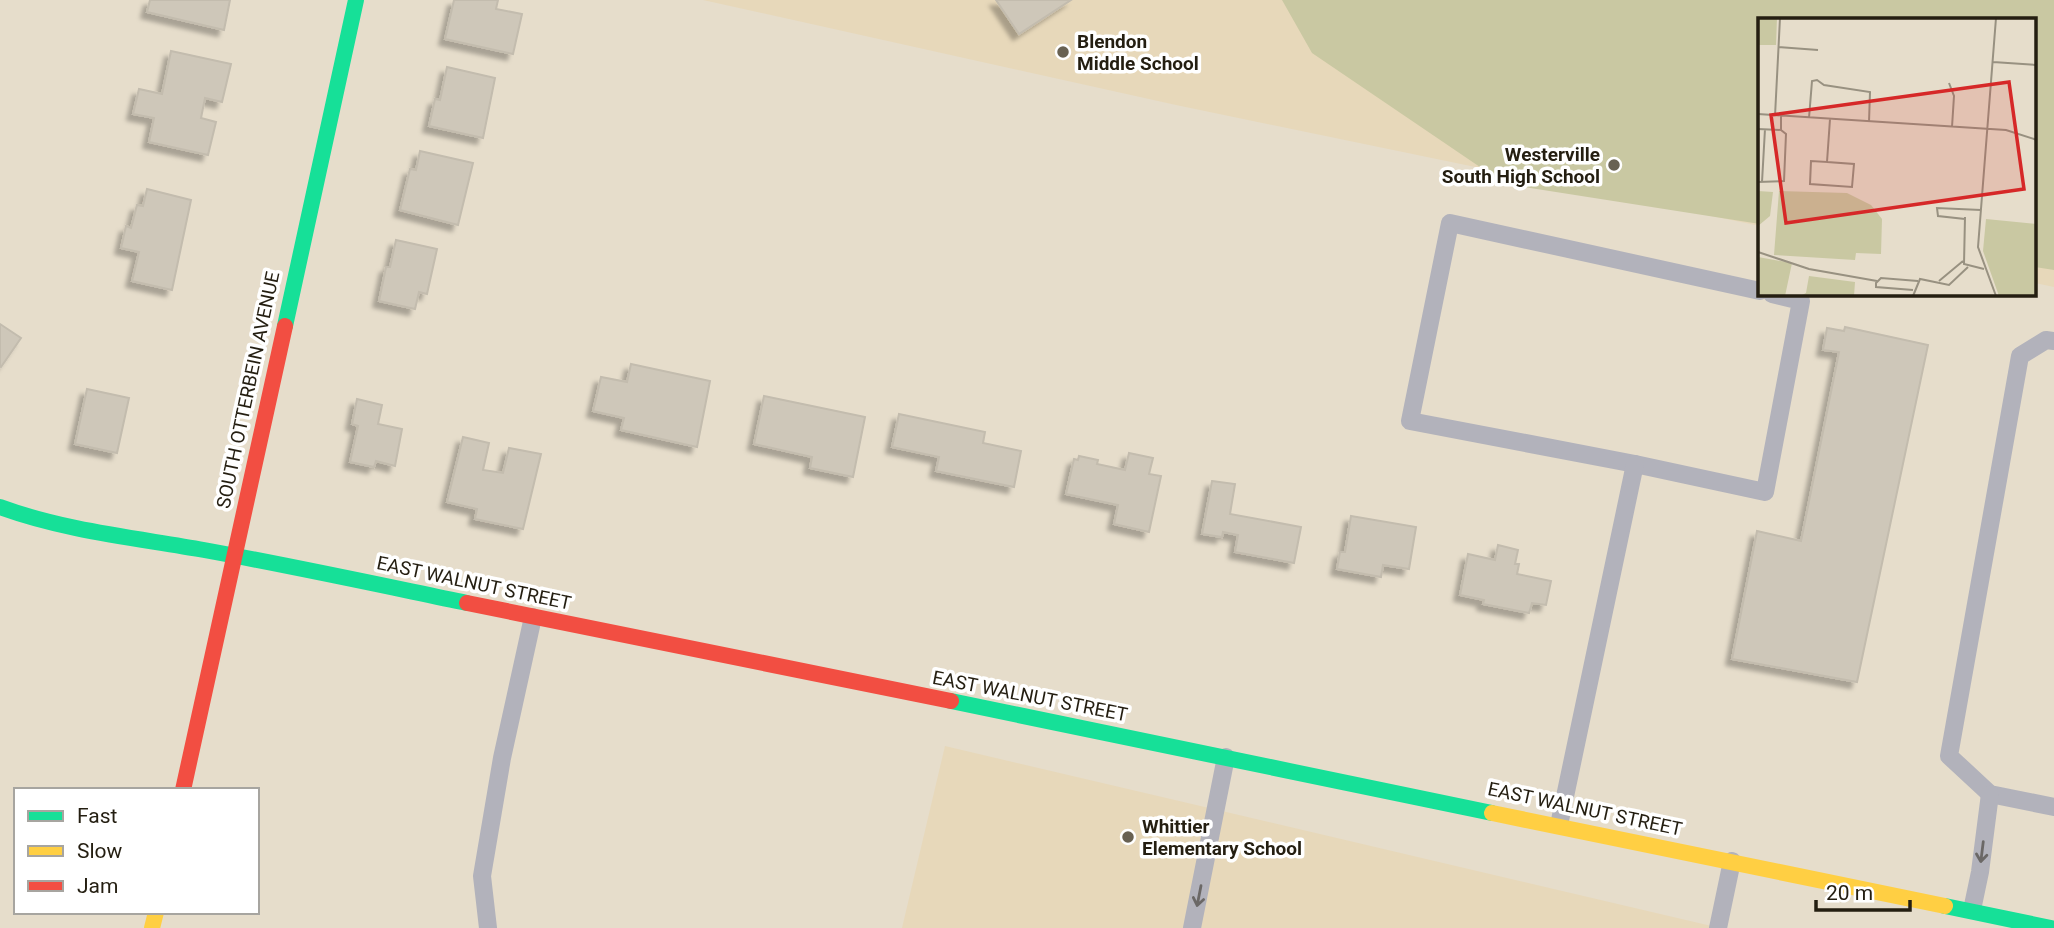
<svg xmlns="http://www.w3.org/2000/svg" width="2054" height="928" font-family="Roboto,sans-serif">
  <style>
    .built { fill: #e7d8ba }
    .green { fill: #c9c8a2 }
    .building { fill: #cec7b9; stroke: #c3bcae; stroke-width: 2; filter: url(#shadow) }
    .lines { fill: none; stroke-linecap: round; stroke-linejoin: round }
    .lane { stroke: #b2b2bb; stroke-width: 18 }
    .fast { stroke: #16e098; stroke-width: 16 }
    .slow { stroke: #ffcf43; stroke-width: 16 }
    .jam { stroke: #f24e42; stroke-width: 16 }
    .oneway { stroke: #6b6866 }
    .poi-dot { fill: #686152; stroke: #fff; stroke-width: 2.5 }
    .labels { text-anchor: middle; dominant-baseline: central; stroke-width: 7; stroke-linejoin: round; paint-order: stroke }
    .poi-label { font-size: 19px; font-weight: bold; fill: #241e11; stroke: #fff; text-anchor: start }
    .street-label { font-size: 19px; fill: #241e11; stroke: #fff }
    .inset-road { fill: none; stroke: #989181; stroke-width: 2 }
    .view { fill: #d62828; fill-opacity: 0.15; stroke: #d62828; stroke-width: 3.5 }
    .inset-edge { fill: none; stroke: #241e11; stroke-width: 3.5 }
  </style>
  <defs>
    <filter id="shadow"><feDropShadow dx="-6" dy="6" stdDeviation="2" flood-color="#0004"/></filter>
  </defs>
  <rect width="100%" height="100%" fill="#e6ddcb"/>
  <g class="built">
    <polygon points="703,0 2054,0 2054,287 2035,283 2035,19 1760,19 1760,226 1176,105"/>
    <polygon points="945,746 1720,928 902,928"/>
  </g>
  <polygon class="green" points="1282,0 2054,0 2054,270 2035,267 2035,19 1760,19 1760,224 1505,184 1312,53"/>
  <g class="building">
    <polygon points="150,0 230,0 224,30 147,12"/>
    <polygon points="454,0 498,0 496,9 522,14 513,54 445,39"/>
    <polygon points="996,0 1071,0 1019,34"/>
    <polygon points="171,51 231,64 222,102 205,98 201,118 216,122 208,155 149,142 154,118 133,114 139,89 162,94"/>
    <polygon points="447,67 495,78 483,138 429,126 435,99 440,100"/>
    <polygon points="420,151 473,163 458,225 400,210 410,169 416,170"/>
    <polygon points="147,189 191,200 172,290 132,281 139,252 121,248 126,226 131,228 137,205 143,206"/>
    <polygon points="396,240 437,249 427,294 419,292 415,309 379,301 386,267 390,267"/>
    <polygon points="0,324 21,338 1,367 0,366"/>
    <polygon points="1845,327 1928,345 1857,682 1732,659 1757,531 1801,541 1839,352 1823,350 1827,328 1844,331"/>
    <polygon points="631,364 710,381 697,447 621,430 624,418 593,411 601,377 627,382"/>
    <polygon points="87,389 129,398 117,453 75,444"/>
    <polygon points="764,396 865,417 853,477 810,468 812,457 754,444"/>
    <polygon points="357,399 382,405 378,424 402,429 395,466 376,461 374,467 350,462 358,426 352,424"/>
    <polygon points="899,414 985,432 983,443 1021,451 1014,487 936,471 939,457 892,447"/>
    <polygon points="463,437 489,443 483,470 503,473 509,448 541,454 523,529 475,519 477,509 447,502"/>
    <polygon points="1129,453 1153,458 1149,474 1161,476 1149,532 1114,524 1118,505 1066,494 1074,459 1078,460 1079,456 1098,460 1097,464 1125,470"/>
    <polygon points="1212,481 1235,484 1230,514 1301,527 1294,563 1235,552 1238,535 1223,532 1222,537 1202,534"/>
    <polygon points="1351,516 1416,527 1409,569 1383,565 1381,577 1337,569 1340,552 1345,552"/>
    <polygon points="1498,545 1518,550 1515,564 1519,564 1517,574 1551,581 1546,605 1532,603 1529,613 1483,604 1484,600 1460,595 1468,554 1495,560"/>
  </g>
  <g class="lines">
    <g class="lane">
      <polyline points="1760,291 1450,223 1410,421 1635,464 1765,492 1801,301 1772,294"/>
      <polyline points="2054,341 2046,340 2020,356 1949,756 1990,794 2054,807"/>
      <polyline points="1559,825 1635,464"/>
      <polyline points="1972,910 1980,872 1990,794"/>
      <polyline points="488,928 482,876 502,758 533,617"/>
      <polyline points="1192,928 1226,757"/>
      <polyline points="1718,928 1732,861"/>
    </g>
    <g class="fast">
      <polyline points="285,326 356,0"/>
      <path d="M0 507C65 531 137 538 204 550 292 566 380 585 467 603"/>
      <polyline points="951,701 1492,813"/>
      <polyline points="1945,906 2051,928"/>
    </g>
    <g class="slow">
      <polyline points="1492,813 1945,906"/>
      <polyline points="152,928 156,912"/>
    </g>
    <g class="jam">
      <polyline points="467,603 951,701"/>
      <polyline points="183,790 285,326"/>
    </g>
  </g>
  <defs><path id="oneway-shaft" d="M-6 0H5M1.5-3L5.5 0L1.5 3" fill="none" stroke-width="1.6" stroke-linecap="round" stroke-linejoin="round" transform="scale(1.75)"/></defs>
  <g class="oneway">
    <use href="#oneway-shaft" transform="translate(1982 852) rotate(97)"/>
    <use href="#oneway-shaft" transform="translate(1199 896) rotate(101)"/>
  </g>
  <g class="poi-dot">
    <circle cx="1063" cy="52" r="7"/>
    <circle cx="1614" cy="165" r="7"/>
    <circle cx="1128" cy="837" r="7"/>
  </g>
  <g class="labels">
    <g class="poi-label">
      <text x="1077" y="41">Blendon<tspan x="1077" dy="22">Middle School</tspan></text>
      <text x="1600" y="154" text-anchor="end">Westerville<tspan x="1600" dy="22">South High School</tspan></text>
      <text x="1142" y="826">Whittier<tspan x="1142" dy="22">Elementary School</tspan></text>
    </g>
    <g class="street-label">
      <text transform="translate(248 390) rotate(-78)">SOUTH OTTERBEIN AVENUE</text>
      <text transform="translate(474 583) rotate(12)">EAST WALNUT STREET</text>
      <text transform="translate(1030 696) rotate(11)">EAST WALNUT STREET</text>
      <text transform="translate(1585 809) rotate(12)">EAST WALNUT STREET</text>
    </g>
  </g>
  <g transform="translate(1758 18)">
    <rect width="278" height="278" fill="#e6ddcb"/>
    <path d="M0 0H19L18 27H0ZM0 173 15 174 12 198 0 208ZM21 173 89 175 113 187 124 201 123 236 98 235 97 242 16 237ZM228 201 278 206 277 278H241L225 233ZM0 239 34 245 27 278H0ZM51 258 97 264 96 278H42L48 275Z" fill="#c9c8a2"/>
    <path class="inset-road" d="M20 29 60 32M235 44 279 47M191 65 196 78 194 109M0 96 248 112 279 122M17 98 22 0M51 100 54 63 59 62 66 67 112 74 111 104M0 111 23 112M69 144 96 146 94 169 52 166 53 143 69 144 72 101M0 164 26 163 28 116 23 112V98M4 164 7 111M207 199 206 246 226 251M207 201 180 198 179 190 223 192M0 234 51 251 119 263M181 263 205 243M155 272 118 269V265L123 260 160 263M155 278 162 261 191 267 210 249M238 278 220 229 238 0"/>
    <path class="view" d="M251 64 266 171 28 205 13 97Z"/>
    <rect width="278" height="278" class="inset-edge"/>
  </g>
  <rect x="14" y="788" width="245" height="126" fill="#ffffff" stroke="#a7a5a0" stroke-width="2"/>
  <rect x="28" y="811" width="35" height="10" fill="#16e098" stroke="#a7a5a0" stroke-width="2"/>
  <text x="77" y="823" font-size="21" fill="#241e11">Fast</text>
  <rect x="28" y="846" width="35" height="10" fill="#ffcf43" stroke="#a7a5a0" stroke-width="2"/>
  <text x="77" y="858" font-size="21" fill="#241e11">Slow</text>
  <rect x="28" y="881" width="35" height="10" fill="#f24e42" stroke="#a7a5a0" stroke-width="2"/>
  <text x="77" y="893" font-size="21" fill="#241e11">Jam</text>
  <path d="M1816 900v10h94v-10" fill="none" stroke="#241e11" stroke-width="3.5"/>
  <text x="1826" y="900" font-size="21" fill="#241e11" stroke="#ffffff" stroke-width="5" paint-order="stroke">20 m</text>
</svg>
